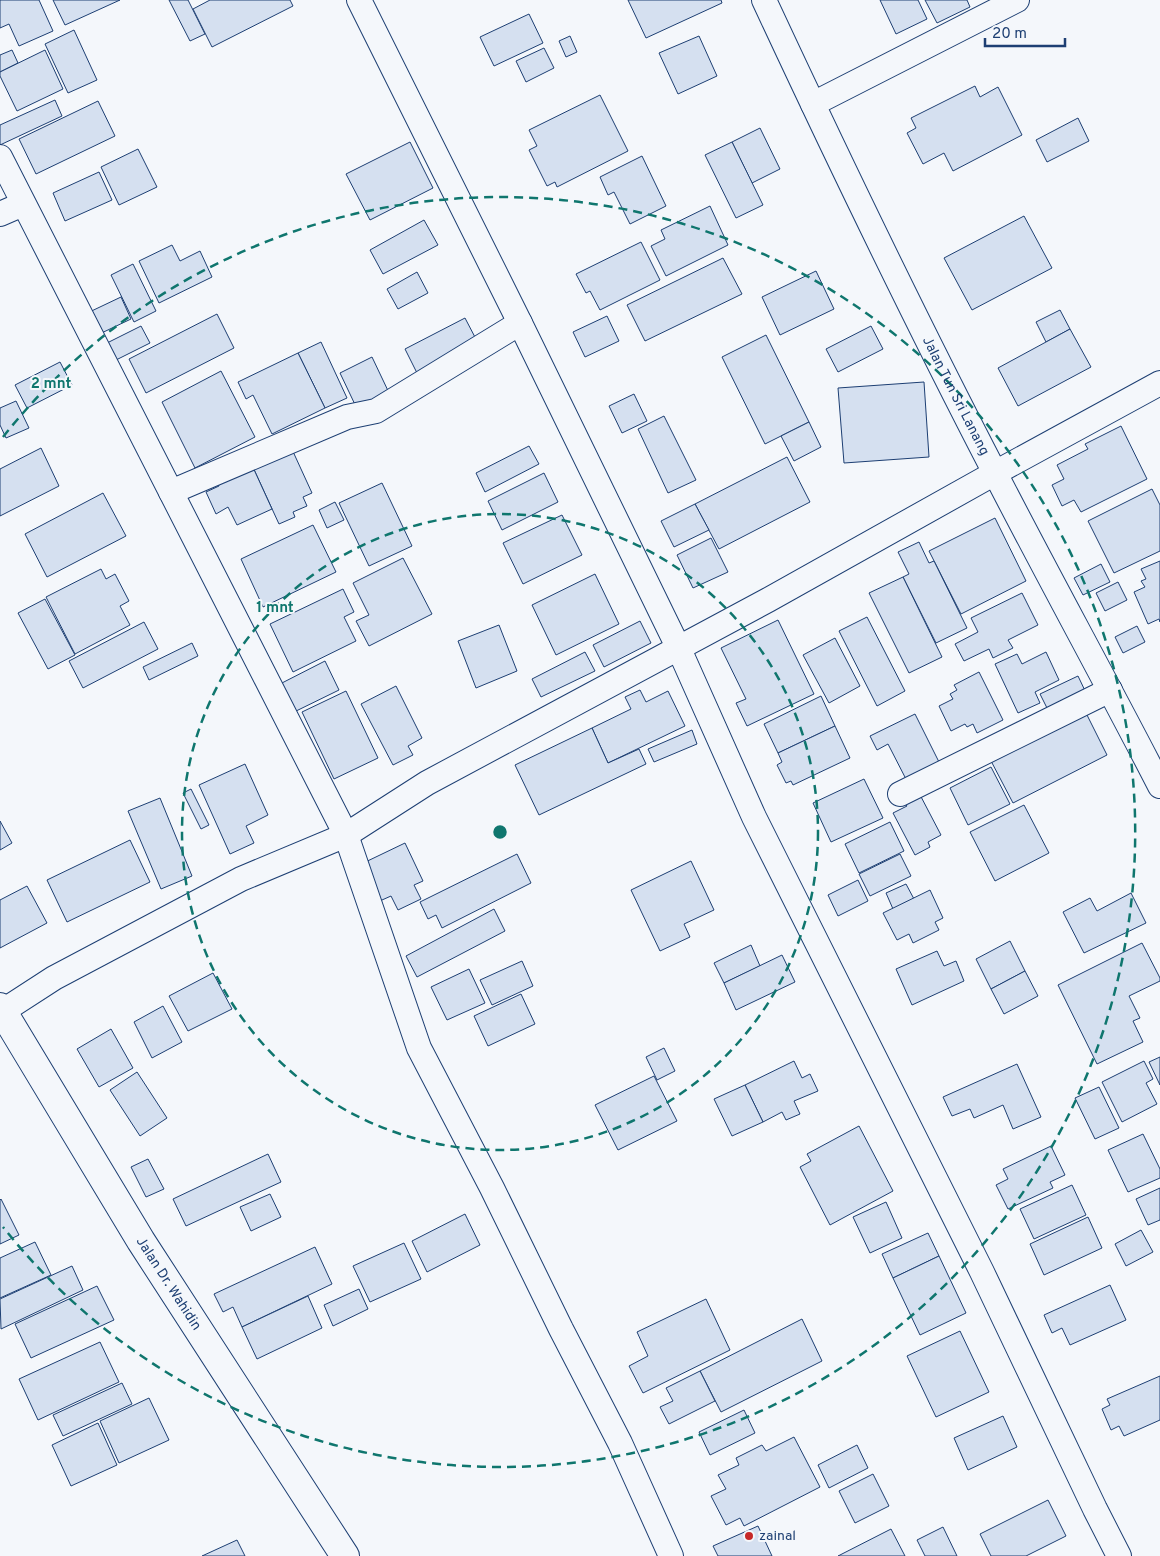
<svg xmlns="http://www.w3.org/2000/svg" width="1160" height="1556" font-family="Overpass,sans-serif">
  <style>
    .building { fill: #d5e0f0; stroke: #1d3f73 }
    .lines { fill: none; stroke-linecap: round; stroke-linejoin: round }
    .street-casing { stroke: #1d3f73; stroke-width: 26 }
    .primary-casing { stroke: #1d3f73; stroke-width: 30 }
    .street { stroke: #f4f7fb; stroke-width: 24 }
    .primary { stroke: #f4f7fb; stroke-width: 28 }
    .ring { fill: none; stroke: #0f766e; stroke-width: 2.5; stroke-dasharray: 9 6 }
    .poi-dot { fill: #c62828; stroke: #f4f7fb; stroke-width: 2 }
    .labels { text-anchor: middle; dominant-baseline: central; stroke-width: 4; stroke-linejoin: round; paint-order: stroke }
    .street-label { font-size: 14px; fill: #1d3f73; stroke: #f4f7fb }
    .poi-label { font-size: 14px; fill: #1d3f73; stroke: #f4f7fb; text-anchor: start }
    .centre { fill: #0f766e; stroke: #f4f7fb; stroke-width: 2.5 }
    .ring-label { font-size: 15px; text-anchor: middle; font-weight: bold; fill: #0f766e; stroke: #f4f7fb; stroke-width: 4; stroke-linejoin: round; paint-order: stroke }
  </style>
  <rect width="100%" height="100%" fill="#f4f7fb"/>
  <g class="building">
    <polygon points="0,0 39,0 53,31 19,46 9,24 0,28"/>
    <polygon points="53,0 120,0 65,25"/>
    <polygon points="169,0 188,0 205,34 190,41"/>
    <polygon points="210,0 290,0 293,6 212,47 193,9"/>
    <polygon points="628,0 721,0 722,3 646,38"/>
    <polygon points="880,0 918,0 927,19 896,34"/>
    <polygon points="925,0 967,0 970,7 937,23"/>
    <polygon points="529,14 543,43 494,66 480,37"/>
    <polygon points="74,30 97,80 68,93 45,44"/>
    <polygon points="570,36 577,52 566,57 559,41"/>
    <polygon points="699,36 717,76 678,94 659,53"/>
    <polygon points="544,48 554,68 526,82 516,61"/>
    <polygon points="12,50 18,63 0,72 0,55"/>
    <polygon points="45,50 63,89 17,111 0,76 0,72"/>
    <polygon points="975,86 980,97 998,87 1022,135 953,171 944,153 923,164 907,133 916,128 911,118"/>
    <polygon points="600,95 628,151 557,187 555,182 547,186 529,150 537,146 529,130"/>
    <polygon points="55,100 62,116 0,145 0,125"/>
    <polygon points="98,101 115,136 36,174 19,139"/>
    <polygon points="1078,118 1089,141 1047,162 1036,140"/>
    <polygon points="760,128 780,169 752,183 732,142"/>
    <polygon points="410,142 433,188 370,220 346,174"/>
    <polygon points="732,142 763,205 736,218 705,155"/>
    <polygon points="138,149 157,187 119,205 101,167"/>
    <polygon points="642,156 666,206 630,224 614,192 608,195 600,177"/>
    <polygon points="99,172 112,200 65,221 53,193"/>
    <polygon points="710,206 728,245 666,276 651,246 665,239 661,230"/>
    <polygon points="1024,216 1052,268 972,310 944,258"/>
    <polygon points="424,220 438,245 383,274 370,250"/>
    <polygon points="641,242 660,280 600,310 590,291 586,293 576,274"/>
    <polygon points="172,245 180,261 200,251 212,277 159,303 139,261"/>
    <polygon points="723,258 742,294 645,341 627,305"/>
    <polygon points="133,264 156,311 134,322 111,275"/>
    <polygon points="816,271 834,309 780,335 762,297"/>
    <polygon points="417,272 428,293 398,309 387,289"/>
    <polygon points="121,297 131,319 91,338 81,316"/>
    <polygon points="1060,310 1070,329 1046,342 1036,322"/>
    <polygon points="217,314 234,348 146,393 129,359"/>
    <polygon points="607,316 619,341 585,357 573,332"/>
    <polygon points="465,318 477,341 417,373 405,349"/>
    <polygon points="141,326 150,343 104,366 95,349"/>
    <polygon points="871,326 883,349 838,372 826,349"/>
    <polygon points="1070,329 1091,367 1018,406 998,368"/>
    <polygon points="766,335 809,422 765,444 722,357"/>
    <polygon points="321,342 347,398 325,408 298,353"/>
    <polygon points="298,353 325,408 272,434 253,395 246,399 238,382"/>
    <polygon points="372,357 391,397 359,413 340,373"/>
    <polygon points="60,362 72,385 27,408 15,385"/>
    <polygon points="221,371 255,437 195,468 162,402"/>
    <polygon points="924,382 929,457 844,463 838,388"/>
    <polygon points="634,394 647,421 622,433 609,406"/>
    <polygon points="16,401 29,428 6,438 0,425 0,408"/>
    <polygon points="664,416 696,480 668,493 638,429"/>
    <polygon points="809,422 821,447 794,461 781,436"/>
    <polygon points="1121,426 1147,479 1081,512 1074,500 1062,506 1052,485 1064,479 1057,465 1088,449 1085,444"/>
    <polygon points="290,445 312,493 303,497 307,506 293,512 295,517 279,524 251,463"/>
    <polygon points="529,446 539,464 485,492 476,473"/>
    <polygon points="41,448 59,486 0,516 0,469"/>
    <polygon points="787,457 810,502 719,549 695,504"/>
    <polygon points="251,463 272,509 237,525 228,507 216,514 206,492 219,486 216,479"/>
    <polygon points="544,473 558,502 502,530 488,501"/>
    <polygon points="382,483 412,546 369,566 339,503"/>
    <polygon points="1152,489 1160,505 1160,551 1114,573 1088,521"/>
    <polygon points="103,493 126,536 47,577 25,534"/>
    <polygon points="335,502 344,520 327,528 319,510"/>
    <polygon points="695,504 709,530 674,547 661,521"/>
    <polygon points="562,515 582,555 523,584 503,543"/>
    <polygon points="995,518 1026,581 961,614 929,551"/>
    <polygon points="313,525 336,572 263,607 241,559"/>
    <polygon points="711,538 728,572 693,588 677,555"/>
    <polygon points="919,542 929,563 934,561 967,628 936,643 903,577 909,574 898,552"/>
    <polygon points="403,558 432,614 369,646 356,621 369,615 353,583"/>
    <polygon points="1160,561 1160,622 1159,619 1148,624 1134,592 1145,587 1141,581 1146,579 1141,569"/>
    <polygon points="1101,564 1110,582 1083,595 1074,578"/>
    <polygon points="101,569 106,579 115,574 129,601 120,606 130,625 75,654 46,597"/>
    <polygon points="595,574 619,624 556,655 532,605"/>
    <polygon points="903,577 942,657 909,673 869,593"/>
    <polygon points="1118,582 1127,600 1105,611 1096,593"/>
    <polygon points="343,589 354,612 344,617 356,641 293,672 270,624"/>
    <polygon points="1022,593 1038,625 1008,640 1013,648 993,658 989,649 964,661 955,644 978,632 971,618"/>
    <polygon points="45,599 75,655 48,669 18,613"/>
    <polygon points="867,617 905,691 877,706 839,631"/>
    <polygon points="778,620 814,694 747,726 736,703 746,699 721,648"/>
    <polygon points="640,621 651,643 604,667 593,645"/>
    <polygon points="144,622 158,649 83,688 69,661"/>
    <polygon points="499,625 517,671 476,688 458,641"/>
    <polygon points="1137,626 1145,642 1123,653 1115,637"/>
    <polygon points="835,638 860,686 829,703 803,655"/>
    <polygon points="192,643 198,656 149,680 143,667"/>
    <polygon points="585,652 595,671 541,697 532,679"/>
    <polygon points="1046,652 1059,680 1035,692 1040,703 1018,713 995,664 1017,654 1022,664"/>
    <polygon points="325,661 339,690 292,713 278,685"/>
    <polygon points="979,672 1003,720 977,733 973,724 967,727 965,724 951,731 939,706 953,699 950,694 957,690 954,685"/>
    <polygon points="1078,676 1088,697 1051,716 1040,694"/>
    <polygon points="396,686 422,738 408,746 413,755 393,765 361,704"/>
    <polygon points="640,690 646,702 668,691 685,726 608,763 592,728 631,709 625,697"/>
    <polygon points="346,691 378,758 334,779 302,712"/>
    <polygon points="821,696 835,726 778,753 764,724"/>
    <polygon points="1085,711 1107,755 1013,803 990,759"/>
    <polygon points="915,714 941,766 908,783 888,744 877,750 870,736"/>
    <polygon points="835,726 850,758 793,785 791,781 786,783 777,765 782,762 778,753"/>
    <polygon points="592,728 608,763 639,749 646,764 539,815 515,765"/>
    <polygon points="692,730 697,744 654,762 648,749"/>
    <polygon points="245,764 268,815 246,826 254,843 230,854 199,785"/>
    <polygon points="991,767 1010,804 968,825 950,788"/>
    <polygon points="864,779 883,818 831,842 813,803"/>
    <polygon points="191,789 209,825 201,829 183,793"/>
    <polygon points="918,791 941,835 928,842 930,847 915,855 893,813 907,806 902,799"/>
    <polygon points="160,798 192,876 161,889 128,811"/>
    <polygon points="1024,805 1049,853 995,881 970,832"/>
    <polygon points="0,821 12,843 0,850"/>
    <polygon points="890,822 904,851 859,873 845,844"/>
    <polygon points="130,840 150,882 67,922 47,880"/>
    <polygon points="405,843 423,881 414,885 421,899 398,910 391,896 373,904 355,867"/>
    <polygon points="517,854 531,883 442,928 436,915 428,919 420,902"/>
    <polygon points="900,854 911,876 870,896 859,874"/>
    <polygon points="691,861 714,910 684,924 690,937 660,951 631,890"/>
    <polygon points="858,880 868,901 838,916 828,895"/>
    <polygon points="906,884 914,899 893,909 886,893"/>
    <polygon points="27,886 47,923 0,948 0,900"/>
    <polygon points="930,890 943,918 935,922 939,930 913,943 909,934 897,940 883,913"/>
    <polygon points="1131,893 1146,923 1084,953 1063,912 1090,898 1097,911"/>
    <polygon points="494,909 505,931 417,977 406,956"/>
    <polygon points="1010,941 1025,971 991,989 976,959"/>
    <polygon points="1142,943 1160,978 1160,981 1129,996 1140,1018 1133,1021 1143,1042 1097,1064 1058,985"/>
    <polygon points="751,945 760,966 724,983 714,963"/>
    <polygon points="937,951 944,966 956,961 964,981 912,1005 896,969"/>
    <polygon points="782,955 795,982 736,1010 724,983"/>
    <polygon points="522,961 533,986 492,1005 480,980"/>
    <polygon points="469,969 485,1003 447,1020 431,987"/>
    <polygon points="1025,971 1038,996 1004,1014 991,989"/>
    <polygon points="213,973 232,1009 188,1031 169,996"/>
    <polygon points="521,994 535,1024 488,1046 474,1016"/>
    <polygon points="163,1006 182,1042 152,1058 134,1022"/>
    <polygon points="111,1029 133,1068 99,1087 77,1049"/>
    <polygon points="664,1048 675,1071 657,1080 646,1057"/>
    <polygon points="1160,1057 1160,1085 1149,1062"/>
    <polygon points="794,1061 802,1078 810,1074 818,1091 794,1101 800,1114 786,1120 782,1112 763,1122 745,1085"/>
    <polygon points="1144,1061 1153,1079 1146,1083 1157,1104 1122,1122 1102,1082"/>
    <polygon points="1017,1064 1041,1117 1013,1129 1003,1105 974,1118 970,1109 952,1116 943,1097"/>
    <polygon points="137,1072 167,1118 140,1136 110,1090"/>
    <polygon points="654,1076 677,1121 618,1150 595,1105"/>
    <polygon points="745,1085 763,1122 732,1136 714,1099"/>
    <polygon points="1099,1087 1119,1128 1095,1139 1075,1098"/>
    <polygon points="859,1126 893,1191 830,1225 800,1167 811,1161 807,1154"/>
    <polygon points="1143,1134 1160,1169 1160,1178 1128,1192 1108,1150"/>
    <polygon points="1051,1146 1065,1175 1050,1182 1053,1188 1008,1209 996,1185 1008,1179 1003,1169"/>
    <polygon points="268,1154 281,1182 186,1226 173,1199"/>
    <polygon points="148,1159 164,1189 146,1197 131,1167"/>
    <polygon points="1072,1185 1086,1215 1034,1239 1020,1209"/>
    <polygon points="1160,1188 1160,1220 1148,1225 1136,1199"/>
    <polygon points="270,1194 281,1217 251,1231 240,1207"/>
    <polygon points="1,1199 19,1235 0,1244 0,1200"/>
    <polygon points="886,1202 902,1238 870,1253 853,1217"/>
    <polygon points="465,1214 480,1245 427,1272 412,1241"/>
    <polygon points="1088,1217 1102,1248 1044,1275 1030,1244"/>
    <polygon points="1141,1230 1153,1252 1126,1266 1115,1244"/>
    <polygon points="928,1233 939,1256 893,1278 882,1254"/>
    <polygon points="35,1242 51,1275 0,1298 0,1258"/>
    <polygon points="404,1243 421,1279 370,1302 353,1266"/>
    <polygon points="315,1247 332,1284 242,1327 233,1307 223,1312 214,1294"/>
    <polygon points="939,1256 966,1313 920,1335 893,1278"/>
    <polygon points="72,1266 83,1290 1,1329 0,1299"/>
    <polygon points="1110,1285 1126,1320 1070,1345 1062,1328 1052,1333 1044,1315"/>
    <polygon points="97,1286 114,1320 31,1358 15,1324"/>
    <polygon points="359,1289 368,1309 333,1326 324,1305"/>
    <polygon points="308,1296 322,1328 257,1359 242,1327"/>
    <polygon points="706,1299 730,1350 643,1393 629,1366 648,1356 637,1332"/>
    <polygon points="802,1319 822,1361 721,1412 700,1371"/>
    <polygon points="960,1331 989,1392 936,1417 907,1356"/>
    <polygon points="100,1342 119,1382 38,1420 19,1379"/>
    <polygon points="700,1371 715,1401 669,1424 660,1407 673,1401 666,1388"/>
    <polygon points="1160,1376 1160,1420 1124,1436 1119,1426 1111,1430 1102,1409 1110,1405 1107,1399"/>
    <polygon points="122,1383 132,1404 63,1436 53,1415"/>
    <polygon points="149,1398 169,1440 119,1463 100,1421"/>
    <polygon points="744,1410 755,1433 710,1455 699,1432"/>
    <polygon points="1003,1416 1017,1447 968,1470 954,1438"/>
    <polygon points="98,1423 117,1465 71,1486 52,1445"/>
    <polygon points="794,1437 820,1487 744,1526 740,1518 726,1525 711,1496 726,1489 718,1475 739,1465 736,1458 762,1445 766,1451"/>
    <polygon points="857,1445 868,1468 829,1488 818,1465"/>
    <polygon points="873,1474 889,1506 855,1523 839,1491"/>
    <polygon points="1048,1500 1066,1536 1026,1556 991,1556 980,1534"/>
    <polygon points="758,1526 772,1556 718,1556 713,1546"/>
    <polygon points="943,1527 957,1556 925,1556 917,1540"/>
    <polygon points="891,1529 905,1556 838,1556"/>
    <polygon points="237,1540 245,1556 202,1556"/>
  </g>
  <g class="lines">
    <defs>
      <g id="street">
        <polyline points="359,0 520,323 679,649 754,817 982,1272 1095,1509 1119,1556"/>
        <path id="s1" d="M764 0C838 159 914 317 995 473 1049 578 1106 681 1160 786"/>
        <polyline points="813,104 1017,0"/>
        <polyline points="0,157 346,835 419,1048 492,1188 561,1329 620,1443 671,1556"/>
        <polyline points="0,214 23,204"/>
        <polyline points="171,492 347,417 376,411 520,323"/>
        <polyline points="900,794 1110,690"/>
        <polyline points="3,1011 54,978 241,879 346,835 427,783 768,600 995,473 1160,383"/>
      </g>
      <g id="primary">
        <path id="s2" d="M0 1007 141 1241 345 1556"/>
      </g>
    </defs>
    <use href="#street" class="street-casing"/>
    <use href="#primary" class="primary-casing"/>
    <use href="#street" class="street"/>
    <use href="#primary" class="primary"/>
  </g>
  <g class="ring">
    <circle cx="500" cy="832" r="318"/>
    <path d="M3 437A635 635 0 1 1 3 1227"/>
  </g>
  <circle class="poi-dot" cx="749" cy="1536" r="5"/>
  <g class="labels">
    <g class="street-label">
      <text stroke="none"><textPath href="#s1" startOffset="440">Jalan Tun Sri Lanang</textPath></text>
      <text stroke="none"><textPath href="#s2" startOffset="324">Jalan Dr. Wahidin</textPath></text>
    </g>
    <g class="poi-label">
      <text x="759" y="1536">zainal</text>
    </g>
  </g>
  <circle cx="500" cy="832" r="8" class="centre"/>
  <g class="ring-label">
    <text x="51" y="388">2 mnt</text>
    <text x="275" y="612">1 mnt</text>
  </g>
  <path d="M985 38v8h80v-8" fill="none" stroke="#1d3f73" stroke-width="2.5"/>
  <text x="992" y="38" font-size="15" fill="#1d3f73" stroke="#f4f7fb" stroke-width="4" paint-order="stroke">20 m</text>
</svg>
